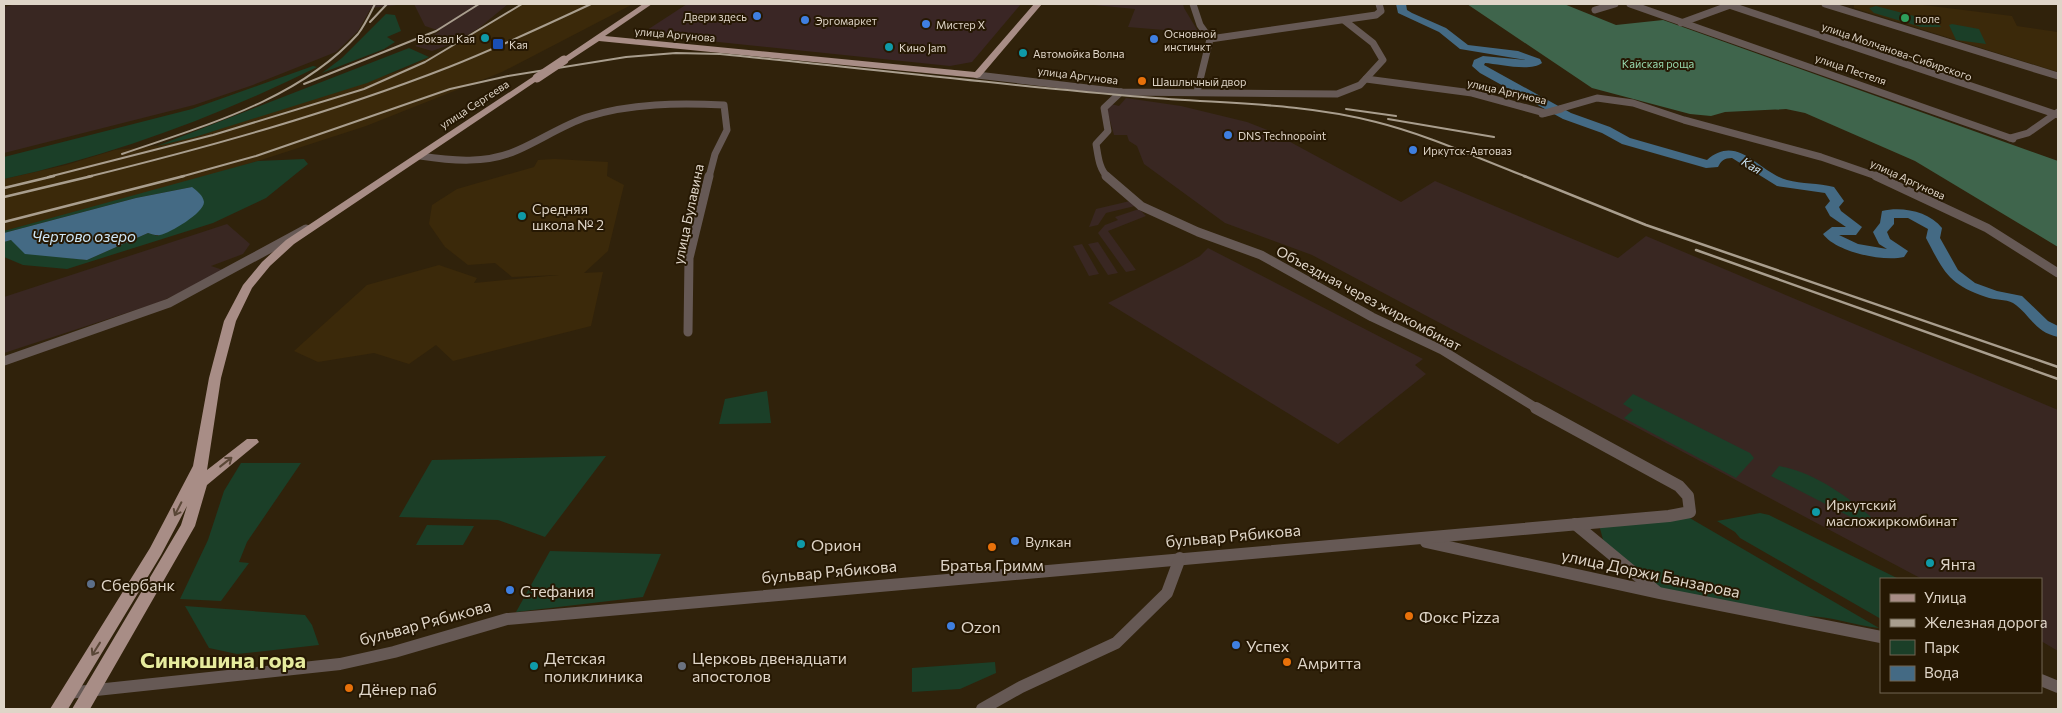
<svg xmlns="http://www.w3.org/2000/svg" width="2062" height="713" font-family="Commissioner,sans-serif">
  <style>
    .commercial { fill: #3a2625 }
    .industrial { fill: #392722 }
    .built { fill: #3b290a }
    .green { fill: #1b3f28 }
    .forest { fill: #3f654c }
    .water { fill: #446a84 }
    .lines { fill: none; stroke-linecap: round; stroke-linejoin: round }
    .river { fill: #446a84; fill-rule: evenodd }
    .minor-far2 { stroke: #665955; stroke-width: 7 }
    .minor-far1 { stroke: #665955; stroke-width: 9 }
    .minor { stroke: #665955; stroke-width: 12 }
    .major { fill: #a88d86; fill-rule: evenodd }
    .rail-far1 { stroke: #a99e8e; stroke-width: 2 }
    .rail { stroke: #a99e8e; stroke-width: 2.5 }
    .minor-bridge { stroke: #665955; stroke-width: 7 }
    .major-bridge { stroke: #a88d86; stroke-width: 9 }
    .oneway { stroke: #5a4737 }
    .shop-dot { fill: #3f7fe0; stroke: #261803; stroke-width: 2 }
    .leisure-dot { fill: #2e9e5b; stroke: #261803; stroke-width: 2 }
    .culture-dot { fill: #0f9aa8; stroke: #261803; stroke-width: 2 }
    .transit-dot { fill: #1a4fb4; stroke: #261803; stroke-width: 2 }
    .food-dot { fill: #e8710a; stroke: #261803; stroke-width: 2 }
    .service-dot { fill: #5c6f8a; stroke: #261803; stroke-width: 2 }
    .worship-dot { fill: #6b7280; stroke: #261803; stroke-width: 2 }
    .labels { text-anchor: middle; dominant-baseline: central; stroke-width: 4; stroke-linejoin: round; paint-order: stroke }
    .far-poi-label { font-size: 11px; fill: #dfd5c8; stroke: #261803; text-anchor: start }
    .far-street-label { font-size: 11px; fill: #dfd5c8; stroke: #261803 }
    .far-park-label { font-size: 11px; fill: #97d8ad; stroke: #261803 }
    .far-water-label { font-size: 12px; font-style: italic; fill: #cee7f8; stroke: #261803 }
    .poi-label { font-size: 14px; fill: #dfd5c8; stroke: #261803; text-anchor: start }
    .street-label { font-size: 14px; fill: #dfd5c8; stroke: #261803 }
    .water-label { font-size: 15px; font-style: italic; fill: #cee7f8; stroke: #261803 }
    .near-street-label { font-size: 16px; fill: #dfd5c8; stroke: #261803 }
    .near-poi-label { font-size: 16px; fill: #dfd5c8; stroke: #261803; text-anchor: start }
    .near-district-label { font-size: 22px; font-weight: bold; fill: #e6eb9d; stroke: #261803 }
  </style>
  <rect width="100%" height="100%" fill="#30220b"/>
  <polygon class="commercial" points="687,4 1021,4 972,62 950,66 641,34"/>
  <g class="industrial">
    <polygon points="16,4 406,4 371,8 358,31 336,52 253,85 194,105 4,153 4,7"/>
    <polygon points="414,4 508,4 479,28 452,44 432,51 415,46 440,31 425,26"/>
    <polygon points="1083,4 1183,4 1184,8 1199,33 1128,27 1135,9"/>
    <polygon points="1126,98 1181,106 1247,122 1270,131 1401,202 1435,181 1618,258 1646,236 2058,410 2058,651 2041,641 2041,579 1922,579 1312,255 1225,223 1144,164 1137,146 1129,141 1127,135 1114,135 1107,110 1111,104 1119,106"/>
    <polygon points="1130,201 1135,206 1106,213 1098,225 1089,227 1096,209"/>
    <polygon points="1139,209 1146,216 1108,231 1136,270 1126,272 1098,233 1105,225 1118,220 1115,217"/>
    <polygon points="227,224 250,244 243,254 211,266 223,270 204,281 160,302 4,353 4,297"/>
    <polygon points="1098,242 1118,273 1108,275 1088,244"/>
    <polygon points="1082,244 1099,274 1089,276 1073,246"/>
    <polygon points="1208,248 1423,359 1415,365 1426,374 1338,444 1108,303 1182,266 1200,256"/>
  </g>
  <g class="built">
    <polygon points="520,4 633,4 502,72 366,126 258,161 154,192 4,231 4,179 66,165 115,150 156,146 195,137 402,70 450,47"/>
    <polygon points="1854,4 1915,4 2012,16 2017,26 2058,32 2058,72 1854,8"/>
    <polygon points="555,159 608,162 607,176 624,185 608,251 584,273 603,272 591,326 453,361 436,345 409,364 374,353 318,362 294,351 367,285 439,265 477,278 474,283 559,275 512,277 495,263 468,265 445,247 429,224 432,205 457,189 534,167 538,160"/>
  </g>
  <g class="green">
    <polygon points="1876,6 1937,22 1941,27 1921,27 1874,13 1869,8"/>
    <polygon points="386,14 395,15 401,31 387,37 395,42 384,49 322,73 342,58"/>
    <polygon points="1952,24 1979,29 1986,44 1956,40 1949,25"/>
    <polygon points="409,48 429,57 367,83 195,137 157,146"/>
    <path d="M313 66 317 67C217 117 113 155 4 179V157L192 109Z"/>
    <polygon points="304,159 308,164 266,198 213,223 67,269 23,265 4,257 4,242 11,240 64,257 87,260 148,233 158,236 192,187 136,198 4,233 4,231 258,161"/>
    <polygon points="767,391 771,423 719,424 725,399"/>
    <polygon points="1633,394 1750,453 1754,458 1736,478 1624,418 1633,410 1623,404"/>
    <polygon points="606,456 545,537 498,520 399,517 432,460"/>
    <polygon points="241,463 301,463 247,542 239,562 249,563 221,601 180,599 208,540 224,491"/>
    <path d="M1779 466C1817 473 1849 498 1877 522L1872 528 1771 476Z"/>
    <polygon points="1760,513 1769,515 1899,579 1881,579 1881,619 1740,538 1735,532 1717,521"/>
    <path d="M1688 517 1879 628C1852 625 1829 615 1801 616L1662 590 1604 543 1599 525Z"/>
    <polygon points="427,525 474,526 463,545 416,545"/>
    <polygon points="550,551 661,554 643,597 516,612"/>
    <polygon points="185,606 305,615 312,625 319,645 237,654 209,648"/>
    <polygon points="995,662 996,673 960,689 912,692 912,668"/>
  </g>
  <polygon class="forest" points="1467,4 1564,4 1616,25 1663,20 2058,161 2058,247 1915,161 1805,113 1786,109 1725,112 1711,116 1690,114 1592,88"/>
  <path class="water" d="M192 187C197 191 203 195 204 202 204 213 170 233 160 235 156 236 152 234 148 233L87 260 25 254 11 240 4 242V233L136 198Z"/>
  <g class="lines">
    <path class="river" d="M1396 4H1406L1407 10 1412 13 1446 28 1468 45 1518 51 1540 59 1542 63C1531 72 1498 64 1485 63L1484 65 1571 113 1610 127 1630 138 1707 160C1738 133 1758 172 1787 180 1802 184 1818 183 1834 187L1844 201 1839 207 1841 211 1862 227 1856 235H1839L1858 244 1887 249 1879 244 1873 232 1880 223 1882 211C1901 206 1929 211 1942 228L1940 238 1958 270 1975 283 1997 291 2022 296 2048 321 2058 326V337C2034 332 2030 314 2013 303 2006 299 1994 300 1986 297 1948 284 1944 272 1926 238L1928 229 1908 218H1894V224L1887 232 1890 239 1908 251 1904 257C1883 262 1836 252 1823 234L1832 227H1846L1830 216 1825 207 1830 201 1825 193 1777 186 1732 158C1724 158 1721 161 1718 167L1706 168 1622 144 1602 133 1563 119 1480 73 1472 66 1474 60 1483 56 1526 60 1460 49 1439 32 1398 13Z"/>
    <g class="minor-far2">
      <polyline points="1193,4 1200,25 1210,39 1197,92"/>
      <polyline points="1630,4 2013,139"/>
      <polyline points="1825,4 2058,76"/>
      <polyline points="1729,5 2058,115"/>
      <polyline points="1595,10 1615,4"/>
      <polyline points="1681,23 1733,4"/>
      <polyline points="1210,39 1376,15 1381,11 1379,4"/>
      <polyline points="977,75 1121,92 1337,94 1360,85 1383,60 1373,43 1345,21"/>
      <polyline points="1366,79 1472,93 1545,113 1597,98 1633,103 1684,120 1821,157 1879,177"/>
      <polyline points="2010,138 2028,133 2058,112"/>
      <path d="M420 156C453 161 487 164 518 150 541 140 563 125 587 117 631 103 679 103 724 105L727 130 715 154 709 177"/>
      <path d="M1108 177C1099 170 1098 155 1096 144L1108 131 1104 108 1121 92"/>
    </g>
    <g class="minor-far1">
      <polyline points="1106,176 1141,206 1198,232 1261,255 1372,317 1442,350 1538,409"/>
      <polyline points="1876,176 1987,228 2058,273"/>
      <polyline points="688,332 689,258 709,176"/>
      <polyline points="4,361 169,303 306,229"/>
    </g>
    <g class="minor">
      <polyline points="1575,524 1656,591"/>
      <polyline points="1426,542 1659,593 1881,637"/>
      <polyline points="2041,680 2058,687"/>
      <polyline points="68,693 340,664 394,652 507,619 1669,516 1690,512 1688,496 1679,486 1536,408"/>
      <polyline points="982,709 1021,687 1116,643 1167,593 1180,558"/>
    </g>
    <g class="major">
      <polygon points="643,4 652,4 605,36 975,72 1034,4 1042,4 980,77 977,78 599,41 567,62 560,60"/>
      <polygon points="534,76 541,78 294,244 270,266 252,288 236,321 221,378 207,470 247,439 257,439 259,442 207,485 195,526 90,709 72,709 181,525 187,506 161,555 68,709 50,709 150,548 193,466 209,378 224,321 243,285 262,262 286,240"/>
    </g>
    <g class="rail-far1">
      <polyline points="370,22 387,4"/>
      <polyline points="304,84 436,31 479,4"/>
      <polyline points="1346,109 1396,116"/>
      <polyline points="1388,119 1494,137"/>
      <path d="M122 154C203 126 299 100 358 34 365 25 370 14 375 4"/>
      <polyline points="48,177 213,135 364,89 425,62 522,4"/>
      <path d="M87 177C209 147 331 113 449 67 497 48 544 26 591 4"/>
      <path d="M180 177 256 156 450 89 508 76 626 57 676 53 720 54C861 68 1002 85 1143 97 1220 104 1300 102 1376 122 1428 135 1477 158 1527 177"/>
    </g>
    <g class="rail">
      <polyline points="1524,176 1646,225 2058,367"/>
      <polyline points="4,188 54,176"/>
      <polyline points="4,197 92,176"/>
      <polyline points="4,222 184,176"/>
      <polyline points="1696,250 2058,379"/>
    </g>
    <polyline class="minor-bridge" points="1542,114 1561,109"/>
    <polyline class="major-bridge" points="537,78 564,60"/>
  </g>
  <defs><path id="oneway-shaft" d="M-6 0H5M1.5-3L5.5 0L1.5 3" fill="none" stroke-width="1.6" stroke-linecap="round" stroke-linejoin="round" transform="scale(1.25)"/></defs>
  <g class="oneway">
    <use href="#oneway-shaft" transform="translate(226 462) rotate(-38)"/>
    <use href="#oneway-shaft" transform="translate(178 509) rotate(117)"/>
    <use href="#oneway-shaft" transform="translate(96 649) rotate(122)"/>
  </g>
  <g class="shop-dot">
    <circle cx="757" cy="16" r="5"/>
    <circle cx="805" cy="20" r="5"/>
    <circle cx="926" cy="24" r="5"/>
    <circle cx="1154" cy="39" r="5"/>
    <circle cx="1228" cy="135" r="5"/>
    <circle cx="1413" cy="150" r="5"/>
    <circle cx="1015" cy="541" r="5"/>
    <circle cx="510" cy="590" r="5"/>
    <circle cx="951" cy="626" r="5"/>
    <circle cx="1236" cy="645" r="5"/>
  </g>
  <circle class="leisure-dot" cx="1905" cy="18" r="5"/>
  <g class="culture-dot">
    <circle cx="485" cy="38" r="5"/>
    <circle cx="889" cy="47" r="5"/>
    <circle cx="1023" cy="53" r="5"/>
    <circle cx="522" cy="216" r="5"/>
    <circle cx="1816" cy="512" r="5"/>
    <circle cx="801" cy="544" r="5"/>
    <circle cx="1930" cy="563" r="5"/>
    <circle cx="534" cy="666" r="5"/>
  </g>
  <rect class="transit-dot" x="492" y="38" width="12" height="12" rx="2.5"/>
  <g class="food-dot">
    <circle cx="1142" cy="81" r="5"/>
    <circle cx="992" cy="547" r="5"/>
    <circle cx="1409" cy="616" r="5"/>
    <circle cx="1287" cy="662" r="5"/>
    <circle cx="349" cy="688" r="5"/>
  </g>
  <circle class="service-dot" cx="91" cy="584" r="5"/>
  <circle class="worship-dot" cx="682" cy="666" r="5"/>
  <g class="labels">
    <g class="far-poi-label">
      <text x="747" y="16" text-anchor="end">Двери здесь</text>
      <text x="1915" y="18">поле</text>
      <text x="815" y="20">Эргомаркет</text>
      <text x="936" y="24">Мистер Х</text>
      <text x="1164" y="33">Основной<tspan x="1164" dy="13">инстинкт</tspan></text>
      <text x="475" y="38" text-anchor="end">Вокзал Кая</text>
      <text x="509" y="44">Кая</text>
      <text x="899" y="47">Кино Jam</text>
      <text x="1033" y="53">Автомойка Волна</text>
      <text x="1152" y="81">Шашлычный двор</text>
      <text x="1238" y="135">DNS Technopoint</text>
      <text x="1423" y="150">Иркутск-Автоваз</text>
    </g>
    <g class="far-street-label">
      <text transform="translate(675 34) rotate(5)">улица Аргунова</text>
      <text transform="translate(1897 51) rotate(19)">улица Молчанова-Сибирского</text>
      <text transform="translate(1851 69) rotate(19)">улица Пестеля</text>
      <text transform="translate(1078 75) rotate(7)">улица Аргунова</text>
      <text transform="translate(1507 91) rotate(13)">улица Аргунова</text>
      <text transform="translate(474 104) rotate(-33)">улица Сергеева</text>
      <text transform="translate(1908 179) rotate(25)">улица Аргунова</text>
    </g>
    <g class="far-park-label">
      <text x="1658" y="63">Кайская роща</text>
    </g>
    <g class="far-water-label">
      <text transform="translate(1752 165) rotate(31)">Кая</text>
    </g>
    <g class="poi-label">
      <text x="532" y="208">Средняя<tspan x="532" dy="16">школа № 2</tspan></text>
      <text x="1826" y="504">Иркутский<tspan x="1826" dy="16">масложиркомбинат</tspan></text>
      <text x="1025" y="541">Вулкан</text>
    </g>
    <g class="street-label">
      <text transform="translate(688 214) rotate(-78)">улица Булавина</text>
      <text transform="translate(1369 298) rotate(28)">Объездная через жиркомбинат</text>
    </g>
    <g class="water-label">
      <text x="84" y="236">Чертово озеро</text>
    </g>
    <g class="near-street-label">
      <text transform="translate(1233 535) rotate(-5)">бульвар Рябикова</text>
      <text transform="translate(829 571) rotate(-5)">бульвар Рябикова</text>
      <text transform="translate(1651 573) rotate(12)">улица Доржи Банзарова</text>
      <text transform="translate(425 622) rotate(-15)">бульвар Рябикова</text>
    </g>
    <g class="near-poi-label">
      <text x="811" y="544">Орион</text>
      <text x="1940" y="563">Янта</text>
      <text x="992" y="564" text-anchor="middle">Братья Гримм</text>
      <text x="101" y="584">Сбербанк</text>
      <text x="520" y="590">Стефания</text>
      <text x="1419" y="616">Фокс Pizza</text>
      <text x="961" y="626">Ozon</text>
      <text x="1246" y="645">Успех</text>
      <text x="544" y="657">Детская<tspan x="544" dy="18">поликлиника</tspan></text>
      <text x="692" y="657">Церковь двенадцати<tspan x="692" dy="18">апостолов</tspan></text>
      <text x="1297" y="662">Амритта</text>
      <text x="359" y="688">Дёнер паб</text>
    </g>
    <g class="near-district-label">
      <text x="223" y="659">Синюшина гора</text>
    </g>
  </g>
  <rect width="2062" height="713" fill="none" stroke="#dfd5c8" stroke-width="10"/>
  <rect x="1880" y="578" width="162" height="115" fill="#261803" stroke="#706452"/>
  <rect x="1890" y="594" width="25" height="8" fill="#a88d86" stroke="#706452"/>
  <text x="1924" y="603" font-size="15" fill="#dfd5c8">Улица</text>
  <rect x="1890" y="619" width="25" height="8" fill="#a99e8e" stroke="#706452"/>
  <text x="1924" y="628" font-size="15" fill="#dfd5c8">Железная дорога</text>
  <rect x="1890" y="640" width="25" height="15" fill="#1b3f28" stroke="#706452"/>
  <text x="1924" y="653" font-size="15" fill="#dfd5c8">Парк</text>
  <rect x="1890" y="666" width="25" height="15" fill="#446a84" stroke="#706452"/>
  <text x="1924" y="678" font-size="15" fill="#dfd5c8">Вода</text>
</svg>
